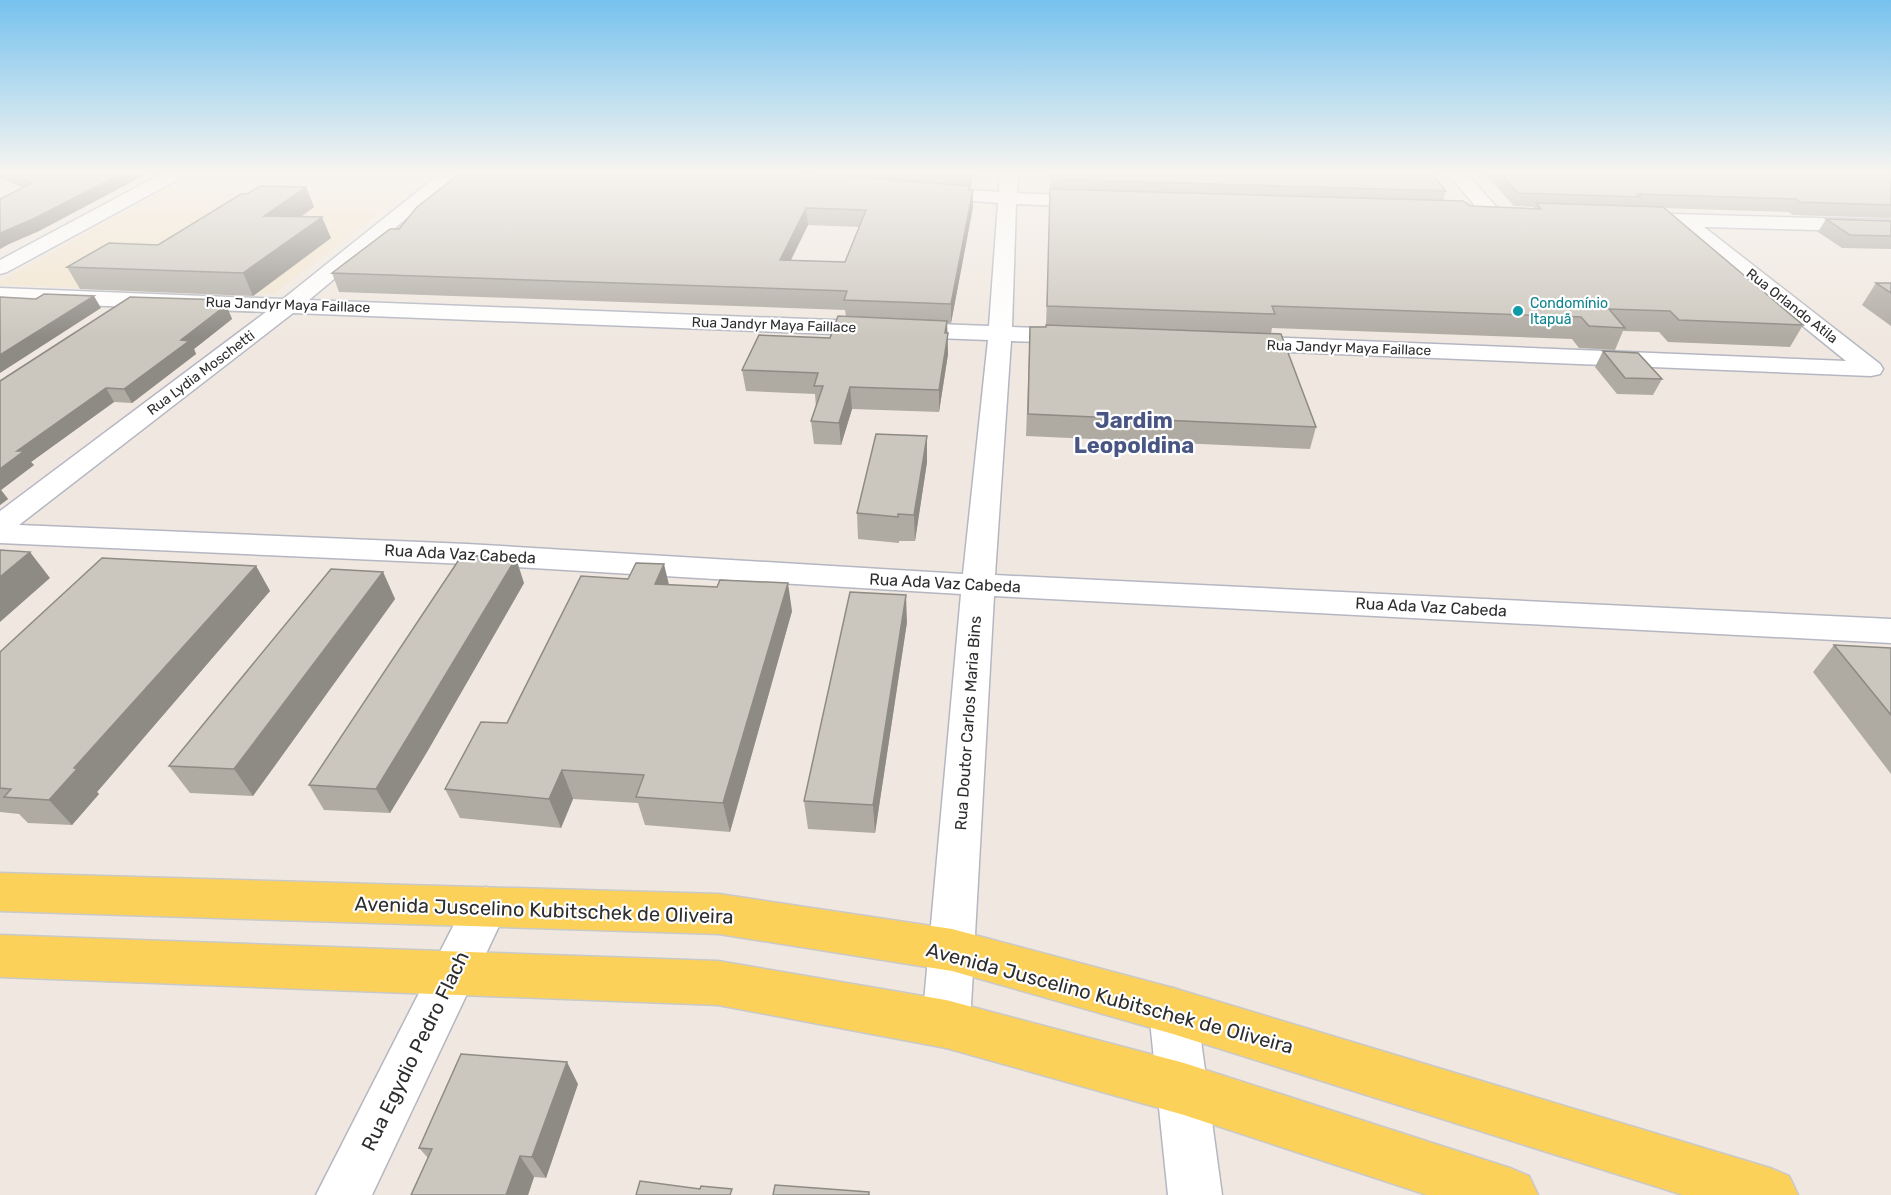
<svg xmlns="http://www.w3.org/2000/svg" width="1891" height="1195" font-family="Rubik,sans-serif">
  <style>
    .education { fill: #f2e5cf }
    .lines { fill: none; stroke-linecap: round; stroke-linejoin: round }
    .minor-casing { stroke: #b4b7c2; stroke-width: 3 }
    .major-casing { stroke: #c9c9c9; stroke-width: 3 }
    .minor { fill: #fff; fill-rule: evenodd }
    .major { fill: #fcd159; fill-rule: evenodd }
    .wall { fill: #afaba3; fill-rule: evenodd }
    .shaded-wall { fill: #8e8b85 }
    .building { fill: #cbc7be; stroke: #8e8b85; stroke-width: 1.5; fill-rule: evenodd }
    .culture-dot { fill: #0f9aa8; stroke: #fff; stroke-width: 2 }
    .labels { text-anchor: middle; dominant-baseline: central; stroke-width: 4.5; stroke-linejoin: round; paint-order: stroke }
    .far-culture-label { font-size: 14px; fill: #0d838f; stroke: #fff; text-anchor: start }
    .far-street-label { font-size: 14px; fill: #2e2e2e; stroke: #fff }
    .street-label { font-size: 16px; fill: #2e2e2e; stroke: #fff }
    .near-street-label { font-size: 20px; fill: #2e2e2e; stroke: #fff }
    .district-label { font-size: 22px; font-weight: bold; fill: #495683; stroke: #fff }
  </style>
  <rect width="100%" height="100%" fill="#f0e8e0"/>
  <polygon class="education" points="198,171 437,171 273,294 0,285 0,281"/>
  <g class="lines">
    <defs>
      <g id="minor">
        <polygon points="167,171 189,171 186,175 7,272 0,274 0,260"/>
        <path d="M443 171H463L309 300 989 326 998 203 927 197 921 196 918 192 921 188 927 187 999 192 1000 171H1018L1017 193 1101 197 1103 201 1101 205 1094 207 1016 204 1012 327 1075 329 1083 331 1087 336 1083 341 1075 343 1011 341 995 575 1891 619V643L994 596 970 1024 963 1041 946 1048 929 1041 922 1024 961 594 467 564 0 543V511L266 312 0 302V288L283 299ZM293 313 988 340 963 574 467 544 19 525Z"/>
        <polygon points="1446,171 1464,171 1500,211 1502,215 1500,219 1486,219"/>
        <polygon points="1635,213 1891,220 1891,232 1704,227 1880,364 1883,369 1880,374 1871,376 1240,350 1232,348 1228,343 1232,338 1240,336 1846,361 1680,226 1628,223 1625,219 1628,215"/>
        <polygon points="486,887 502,893 508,907 372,1195 316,1195 470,893"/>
        <polygon points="1173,988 1190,995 1197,1011 1222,1195 1168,1195 1149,1011 1156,995"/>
      </g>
      <g id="major">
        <polygon points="0,873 719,894 952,929 1173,988 1770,1168 1789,1176 1798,1195 1683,1195 1173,1034 952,971 719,934 0,911"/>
        <polygon points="0,935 718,961 946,1000 1184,1063 1510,1168 1529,1176 1538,1195 1427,1195 1184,1115 946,1048 718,1005 0,977"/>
      </g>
    </defs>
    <use href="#minor" class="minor-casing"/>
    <use href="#major" class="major-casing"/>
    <use href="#minor" class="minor"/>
    <use href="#major" class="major"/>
  </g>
  <g class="wall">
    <polygon points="0,171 152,171 39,231 9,244 0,249 0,199 23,188 0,178"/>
    <path d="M463 171H973L971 187H969V190H973V207L951 323H947L948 354 939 412 852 409 841 445 814 444 811 421 816 408 815 394 746 391 742 370 830 338 846 317 845 310 339 292 332 273 399 229ZM808 225 859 227 845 262 791 260Z"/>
    <polygon points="1050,171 1430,171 1446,191 1443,201 1471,206 1534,209 1534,207 1514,206 1482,171 1891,171 1891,218 1793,215 1789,212 1663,208 1803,325 1790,347 1668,342 1659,332 1623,331 1615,350 1579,348 1572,339 1272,328 1271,334 1316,427 1310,449 1026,436 1030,327 1046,327 1050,192"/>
    <polygon points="306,187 314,207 301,217 331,238 253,296 80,289 67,267 158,245 247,194"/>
    <polygon points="1826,219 1891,221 1891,249 1842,248 1818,232"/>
    <polygon points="1876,283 1891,283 1891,326 1862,305"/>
    <polygon points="224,300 232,319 194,349 196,354 132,403 114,402 31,462 34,465 1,490 8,499 0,505 0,381"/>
    <polygon points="1603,351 1662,379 1653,395 1617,394 1595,367"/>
    <polygon points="927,462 915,541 899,541 899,543 858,539 857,513"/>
    <polygon points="256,566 270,591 97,792 99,794 72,825 28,823 19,814 0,812 0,652"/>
    <polygon points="383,572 395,599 253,796 190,793 169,766"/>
    <polygon points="524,583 427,752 390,813 324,810 309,785"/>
    <polygon points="669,585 792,611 730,832 645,825 638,803 573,799 561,828 460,818 445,789 507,723"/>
    <polygon points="907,622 875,833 808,829 804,801"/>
    <polygon points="1834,645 1891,648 1891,774 1813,672"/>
    <polygon points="578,1084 546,1178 534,1177 528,1195 411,1195 428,1158 419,1148"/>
  </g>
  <g class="shaded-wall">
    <polygon points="127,171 152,171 39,231 9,244 0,249 0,233"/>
    <polygon points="971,171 973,171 971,187"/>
    <polygon points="306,187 314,207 273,236 264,216"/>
    <polygon points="973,190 973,207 951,323 951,304"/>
    <polygon points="806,208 808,225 782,278 780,260"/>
    <polygon points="322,217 331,238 253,296 243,273"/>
    <polygon points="94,296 101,308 0,373 0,355"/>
    <polygon points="224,300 232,319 194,349 196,354 132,403 124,389 181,340 216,306"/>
    <polygon points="947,321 948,354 939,412 939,390 945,333"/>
    <polygon points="850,387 852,409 841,445 839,423"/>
    <polygon points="106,388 114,402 31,462 34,465 1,490 8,499 0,505 0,469 17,451"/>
    <polygon points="927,436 927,462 915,541 914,515"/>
    <polygon points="30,552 50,578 0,622 0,577"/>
    <polygon points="516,558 524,583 427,752 390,813 376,789"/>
    <polygon points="664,564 671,593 655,584"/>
    <polygon points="256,566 270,591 97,792 99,794 72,825 49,800 74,768"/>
    <polygon points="383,572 395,599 253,796 234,769"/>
    <polygon points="788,583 792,611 730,832 723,803"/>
    <polygon points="906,595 907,622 875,833 873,805"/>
    <polygon points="562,770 573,799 561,828 549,799"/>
    <polygon points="567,1062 578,1084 546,1178 532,1157"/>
    <polygon points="520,1156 534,1177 528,1195 506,1195"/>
  </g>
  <g class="building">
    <polygon points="2,171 127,171 33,219 0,233 0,199 32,183"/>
    <path d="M463 171H784L969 186V190H973L951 304 844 300 847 291 332 273 390 229H399L417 207ZM806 208 866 210 845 262 780 260Z"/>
    <polygon points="1050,171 1430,171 1446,191 1050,179"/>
    <polygon points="1497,171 1891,171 1891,205 1800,202 1796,199 1637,194 1641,197 1518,193"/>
    <polygon points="260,186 306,187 264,216 322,217 243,273 67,267 109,243 158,245 241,194 247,194"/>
    <polygon points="1050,189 1463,201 1471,206 1541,209 1536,203 1663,207 1803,325 1679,320 1670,311 1609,309 1625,328 1589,326 1581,317 1272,306 1275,314 1047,306"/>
    <polygon points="1826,219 1891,221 1891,236 1850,235"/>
    <polygon points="1876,283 1891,283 1891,293"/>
    <polygon points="44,294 94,296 0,355 0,297 36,299"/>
    <polygon points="130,297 224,300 216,306 225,306 181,340 189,341 124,389 106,388 17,451 24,451 0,469 0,381"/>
    <polygon points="838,316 947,321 945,333 948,333 939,390 850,387 839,423 811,421 823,386 814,386 818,373 742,370 759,335 830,338"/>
    <polygon points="1046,325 1281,334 1316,427 1028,414 1030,327 1046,327"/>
    <polygon points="1603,351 1638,353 1662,379 1625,378"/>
    <polygon points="876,434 927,436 914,515 898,514 898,517 857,513"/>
    <polygon points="0,550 30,552 0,577"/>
    <polygon points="462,555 516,558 414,727 376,789 309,785"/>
    <polygon points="102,558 256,566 74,768 77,769 49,800 4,797 11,789 0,788 0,652"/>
    <polygon points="636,563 664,564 655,584 717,587 720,580 788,583 723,803 636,797 644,775 562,770 549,799 445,789 481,722 507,723 581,576 628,579"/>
    <polygon points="331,569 383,572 234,769 169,766"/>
    <polygon points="850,592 906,595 873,805 804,801"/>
    <polygon points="1834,645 1891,648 1891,715"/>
    <polygon points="461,1054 567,1062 532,1157 520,1156 506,1195 411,1195 432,1149 419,1148"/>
    <polygon points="640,1181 700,1189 701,1186 732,1189 730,1195 636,1195"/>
    <polygon points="775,1185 869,1192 869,1195 773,1195"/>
  </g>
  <linearGradient id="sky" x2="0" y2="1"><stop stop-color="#76c2ee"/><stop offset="0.51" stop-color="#f8f5f1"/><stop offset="1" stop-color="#f8f5f1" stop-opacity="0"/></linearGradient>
  <rect width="1891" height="338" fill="url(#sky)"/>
  <circle class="culture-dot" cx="1518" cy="311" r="6"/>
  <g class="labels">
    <g class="far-culture-label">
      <text x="1530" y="303">Condomínio<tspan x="1530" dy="16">Itapuã</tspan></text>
    </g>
    <g class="far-street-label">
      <text transform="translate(288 305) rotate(2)">Rua Jandyr Maya Faillace</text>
      <text transform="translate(1792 306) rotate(38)">Rua Orlando Atila</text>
      <text transform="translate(774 325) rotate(2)">Rua Jandyr Maya Faillace</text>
      <text transform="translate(1349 348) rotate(2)">Rua Jandyr Maya Faillace</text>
      <text transform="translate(201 373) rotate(-37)">Rua Lydia Moschetti</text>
    </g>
    <g class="street-label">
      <text transform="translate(460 554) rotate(3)">Rua Ada Vaz Cabeda</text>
      <text transform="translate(945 583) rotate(3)">Rua Ada Vaz Cabeda</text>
      <text transform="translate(1431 607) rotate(3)">Rua Ada Vaz Cabeda</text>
      <text transform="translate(968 723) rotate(-86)">Rua Doutor Carlos Maria Bins</text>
    </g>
    <g class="near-street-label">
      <text transform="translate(544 910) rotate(2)">Avenida Juscelino Kubitschek de Oliveira</text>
      <text transform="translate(1110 998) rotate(15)">Avenida Juscelino Kubitschek de Oliveira</text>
      <text transform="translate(415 1051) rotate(-64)">Rua Egydio Pedro Flach</text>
    </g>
    <g class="district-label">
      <text x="1134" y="420">Jardim<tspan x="1134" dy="25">Leopoldina</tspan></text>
    </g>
  </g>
</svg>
